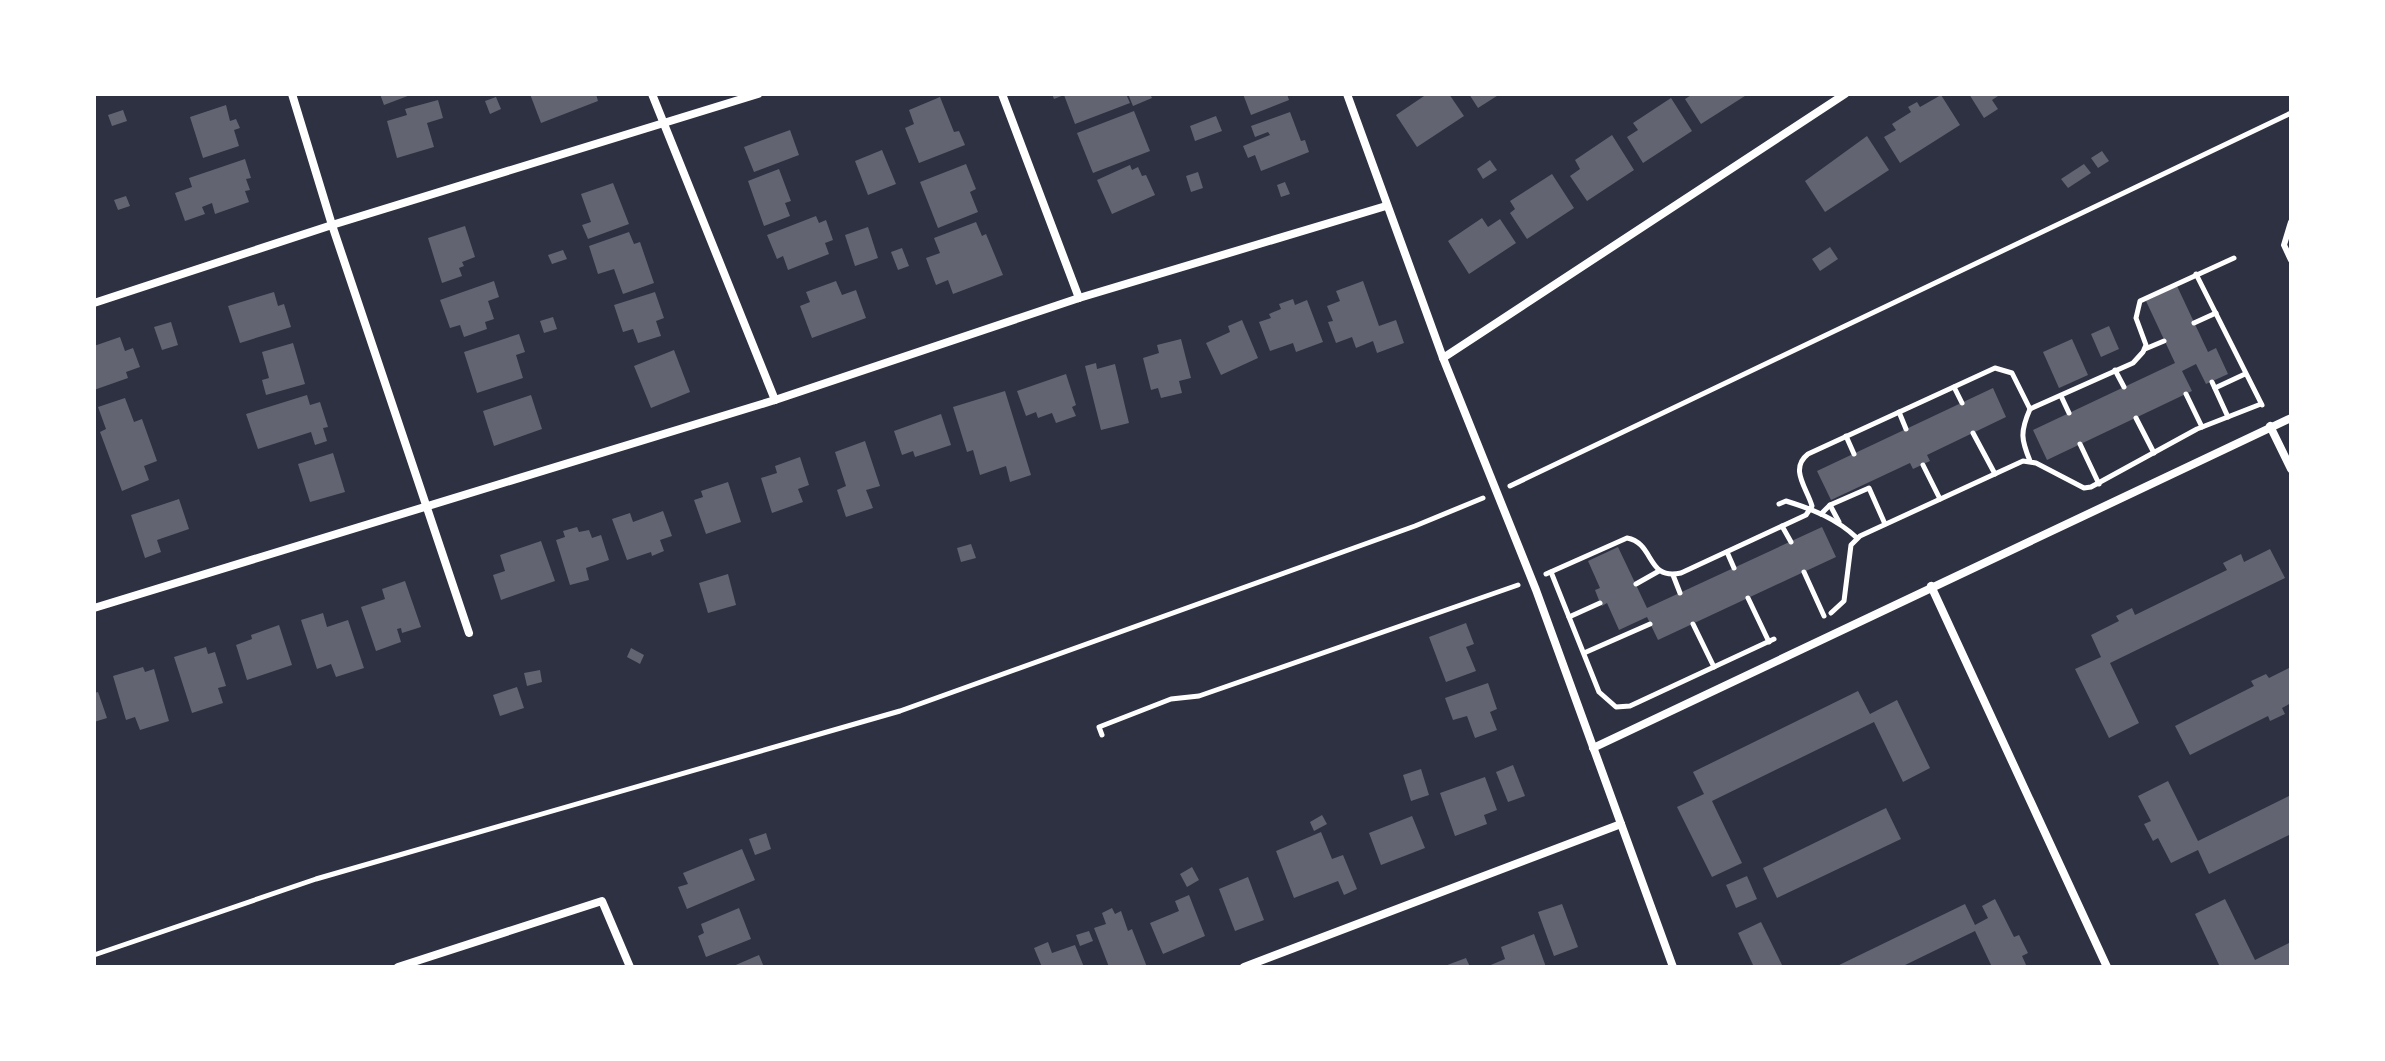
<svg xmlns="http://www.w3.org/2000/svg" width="2385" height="1061" font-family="'IBM Plex Sans',sans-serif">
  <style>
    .building { fill: #626471 }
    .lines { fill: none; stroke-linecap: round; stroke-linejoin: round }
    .path { stroke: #fff; stroke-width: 5 }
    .service { stroke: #fff; stroke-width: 6 }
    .minor { stroke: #fff; stroke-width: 8 }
  </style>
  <rect width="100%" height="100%" fill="#2d3142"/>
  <g class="building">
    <polygon points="380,94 413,94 384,105"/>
    <polygon points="530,94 596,94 598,101 541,123"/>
    <polygon points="1052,94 1126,94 1130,103 1075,124 1064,95 1054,99"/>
    <polygon points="1128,94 1150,94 1152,98 1133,106"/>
    <polygon points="1243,94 1287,94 1289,100 1251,115"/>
    <polygon points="1427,94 1449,94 1464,116 1417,147 1396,115"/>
    <polygon points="1469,94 1500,94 1478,108"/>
    <polygon points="1693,94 1748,94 1701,124 1685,99"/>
    <polygon points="1969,94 2001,94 1992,100 1998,109 1984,118"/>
    <polygon points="1941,95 1960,125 1900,163 1884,137 1896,130 1892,124 1911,112 1908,107 1917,102 1920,107"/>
    <polygon points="496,97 501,109 490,114 485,101"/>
    <polygon points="940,97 954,132 959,131 965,145 919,163 905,128 914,124 909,110"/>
    <polygon points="1671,98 1692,131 1643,163 1627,137 1638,130 1633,123"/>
    <polygon points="438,100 443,118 427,123 434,147 397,158 387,121 407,115 405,109"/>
    <polygon points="226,105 230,121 236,119 240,128 234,130 239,146 203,158 190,117"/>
    <polygon points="123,110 127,121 112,126 108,115"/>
    <polygon points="1134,111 1150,151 1093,173 1077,133"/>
    <polygon points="1290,112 1301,141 1305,140 1309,152 1261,171 1255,155 1248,158 1243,146 1270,135 1268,132 1255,137 1251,126"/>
    <polygon points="1216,116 1222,131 1195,141 1190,126"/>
    <polygon points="790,130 799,155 754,172 744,147"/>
    <polygon points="1612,135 1634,170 1587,201 1570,176 1580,169 1575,160"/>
    <polygon points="1867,136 1889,170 1825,212 1805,181"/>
    <polygon points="882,150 896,184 868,195 855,161"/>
    <polygon points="2102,151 2109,161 2098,168 2091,158"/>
    <polygon points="245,159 251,178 246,179 250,190 245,191 249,202 215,214 212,203 202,207 205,214 185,221 175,193 192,187 189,178"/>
    <polygon points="1490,160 1497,170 1483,179 1477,169"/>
    <polygon points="966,164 976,189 970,192 978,212 938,228 920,182"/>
    <polygon points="2084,164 2091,173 2068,188 2061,179"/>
    <polygon points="1130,165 1132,170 1138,167 1142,176 1146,175 1155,195 1112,214 1097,180"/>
    <polygon points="779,169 791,201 785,203 790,216 764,226 748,181"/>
    <polygon points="1198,172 1203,188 1191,192 1186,176"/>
    <polygon points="1552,174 1574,208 1527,239 1510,213 1515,209 1510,201"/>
    <polygon points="1285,182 1290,194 1281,197 1277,185"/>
    <polygon points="613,183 629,224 588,239 582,225 591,222 581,194"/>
    <polygon points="126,196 130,206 118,210 114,200"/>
    <polygon points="816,216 819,223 826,220 833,240 825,243 829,254 788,270 783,256 777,259 767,235"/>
    <polygon points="1482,218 1488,227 1500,219 1516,243 1469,274 1448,241"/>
    <polygon points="976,222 982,236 986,234 1003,275 953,294 948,280 936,285 926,258 940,253 934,238"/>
    <polygon points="465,226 475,257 462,262 464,266 459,268 462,276 442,283 428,238"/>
    <polygon points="868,227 878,258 855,266 845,235"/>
    <polygon points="629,232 634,244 640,242 654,283 623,294 614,269 598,274 589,246"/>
    <polygon points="1830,247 1838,259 1820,271 1812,259"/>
    <polygon points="902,248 909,266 898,270 891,252"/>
    <polygon points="563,250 567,259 552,264 548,255"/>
    <polygon points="494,281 499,297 488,301 494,319 485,322 487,329 464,337 460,325 450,328 440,300"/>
    <polygon points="836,281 842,295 856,290 866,318 812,338 800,306 810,302 806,292"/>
    <polygon points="1363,281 1379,326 1396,320 1404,343 1377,353 1373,341 1356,348 1352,337 1336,343 1328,322 1333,321 1327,306 1340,301 1336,291"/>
    <polygon points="2177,286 2208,352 2216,348 2228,374 2206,384 2196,364 2182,371 2192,391 2047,460 2033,430 2175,363 2146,301"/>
    <polygon points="274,292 278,306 284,304 291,327 240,343 228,306"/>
    <polygon points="655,292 664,318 656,321 661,336 638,343 633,329 623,332 614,305"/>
    <polygon points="1293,299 1295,305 1307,300 1323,342 1296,352 1293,343 1270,351 1259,322 1271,318 1269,314 1281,309 1279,304"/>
    <polygon points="553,317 557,329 544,333 540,321"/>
    <polygon points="1242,320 1258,358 1221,375 1206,343 1230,332 1228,326"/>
    <polygon points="171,322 178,345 162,350 154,327"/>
    <polygon points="2109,326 2119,349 2101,357 2091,334"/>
    <polygon points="519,334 525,352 516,355 523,378 477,393 464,352"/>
    <polygon points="120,337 125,351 133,348 140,367 126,372 128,378 94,390 94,346"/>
    <polygon points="1181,339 1191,378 1179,381 1182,393 1161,398 1158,388 1151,390 1143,358 1159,353 1157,345"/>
    <polygon points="2072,339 2088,375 2059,388 2043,352"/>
    <polygon points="293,343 305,384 266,395 262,380 269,378 262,352"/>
    <polygon points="674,350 690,392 651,408 634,366"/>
    <polygon points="1096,363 1097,369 1115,364 1129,423 1101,430 1085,366"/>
    <polygon points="1066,374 1076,405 1072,407 1076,416 1056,423 1052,413 1038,418 1036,412 1026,416 1017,391"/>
    <polygon points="1993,388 2006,417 1927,455 1930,461 1913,469 1910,463 1831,500 1817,471"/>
    <polygon points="1005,391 1031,475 1010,482 1006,466 980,475 973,450 967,452 953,407"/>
    <polygon points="307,395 310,405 320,402 328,427 323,428 327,441 315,445 311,432 258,449 246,414"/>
    <polygon points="531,395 542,429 494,446 483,411"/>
    <polygon points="125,398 134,422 142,419 157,461 144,466 149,480 122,491 100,432 106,429 98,407"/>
    <polygon points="941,414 951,445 915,457 913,451 902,455 894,431"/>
    <polygon points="865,441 880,486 866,490 873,508 846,517 837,490 846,486 835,452"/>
    <polygon points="333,453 345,492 310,502 298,464"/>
    <polygon points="800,457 809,485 798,489 803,502 772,513 761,478 777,473 775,466"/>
    <polygon points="728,482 741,522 706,534 694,500 703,497 701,491"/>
    <polygon points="179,499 189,529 157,540 161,552 145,558 131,515"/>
    <polygon points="663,511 672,536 660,540 664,551 652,556 651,552 627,560 612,519 630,513 633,522"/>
    <polygon points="577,527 579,532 589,530 592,538 601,535 609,560 586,568 589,580 570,585 556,540 565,537 563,531"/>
    <polygon points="1822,527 1836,557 1658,640 1647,617 1619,630 1607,603 1602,606 1600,603 1595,590 1600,588 1588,561 1618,547 1647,608"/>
    <polygon points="541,541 555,581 501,600 493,575 505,571 500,555"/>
    <polygon points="971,544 976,558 961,562 957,548"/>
    <polygon points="2270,549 2285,578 2110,663 2139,723 2109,738 2075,669 2101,657 2091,635 2119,621 2116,616 2132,608 2135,615 2227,570 2223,563 2241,554 2244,562"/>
    <polygon points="728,574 736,605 708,613 699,583"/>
    <polygon points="405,581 421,627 402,633 401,628 397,629 401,642 376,651 361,607 385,599 382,589"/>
    <polygon points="323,613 327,627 348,620 364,668 336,677 331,664 317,669 301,620"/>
    <polygon points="1466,623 1474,644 1466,647 1476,671 1446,682 1429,637"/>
    <polygon points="279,625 292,665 247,680 236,645 252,639 251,635"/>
    <polygon points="206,647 208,654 215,652 226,686 218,688 223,703 192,713 174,657"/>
    <polygon points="631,648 644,655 640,664 627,657"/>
    <polygon points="143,667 145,672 154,669 169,721 140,730 135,717 126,720 113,676"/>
    <polygon points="2291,667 2291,703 2282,708 2285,714 2270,721 2268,716 2190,755 2175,726 2254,686 2251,681 2266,674 2269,678"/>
    <polygon points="540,670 542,682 527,686 524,673"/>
    <polygon points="1488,683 1497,709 1490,712 1497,730 1475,738 1467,716 1453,720 1445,698"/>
    <polygon points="517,687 524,708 500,716 493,695"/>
    <polygon points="1858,691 1870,714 1897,700 1930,768 1903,782 1874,722 1712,801 1742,863 1712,877 1677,807 1704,794 1693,772"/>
    <polygon points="98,692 107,718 94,722 94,693"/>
    <polygon points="1513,765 1525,796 1508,802 1496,772"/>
    <polygon points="1421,769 1429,795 1411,801 1403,775"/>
    <polygon points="1485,777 1497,810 1484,815 1487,824 1455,836 1440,793"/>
    <polygon points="2168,781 2198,841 2291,795 2291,834 2209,874 2198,850 2171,863 2158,838 2153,841 2144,824 2151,821 2138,796"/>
    <polygon points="1886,808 1901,839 1777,898 1763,868"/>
    <polygon points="1322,815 1327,824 1314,831 1310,822"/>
    <polygon points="1412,816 1425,848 1381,865 1369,833"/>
    <polygon points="1321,832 1332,859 1343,855 1357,889 1344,895 1338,881 1294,898 1276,851"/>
    <polygon points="766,833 771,849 755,855 749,839"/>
    <polygon points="742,849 755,880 687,909 678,887 688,884 683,873"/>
    <polygon points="1192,867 1199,880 1187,887 1180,874"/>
    <polygon points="1747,876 1757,899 1736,908 1726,885"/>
    <polygon points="1248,877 1264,920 1235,931 1219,889"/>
    <polygon points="1189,895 1205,936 1163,954 1150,923 1179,911 1175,901"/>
    <polygon points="1995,899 2014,937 2019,935 2028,953 2022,956 2027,967 1992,967 1975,931 1901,967 1835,967 1965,904 1975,925 1988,918 1982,906"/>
    <polygon points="2225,899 2255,960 2291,942 2291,967 2220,967 2195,914"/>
    <polygon points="1562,904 1578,947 1554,956 1538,912"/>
    <polygon points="739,908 751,939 706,957 698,936 704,933 701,924"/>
    <polygon points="1112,908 1115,914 1121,911 1128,931 1132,929 1147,967 1109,967 1094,928 1106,924 1102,913"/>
    <polygon points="1761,922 1783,967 1754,967 1738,933"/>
    <polygon points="1089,931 1093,941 1080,946 1076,935"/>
    <polygon points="1534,934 1546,967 1486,967 1505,959 1501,947"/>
    <polygon points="1048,942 1052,953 1075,945 1084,967 1042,967 1034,948"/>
    <polygon points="759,955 764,967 731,967"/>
    <polygon points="1466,958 1470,967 1442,967"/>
  </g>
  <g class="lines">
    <g class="path">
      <polyline points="2196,274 2262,405"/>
      <polyline points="2194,323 2216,313"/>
      <polyline points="2145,349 2164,341"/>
      <polyline points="2115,370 2124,387"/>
      <polyline points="2212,382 2228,417"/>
      <polyline points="1954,387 1962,403"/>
      <polyline points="2215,388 2245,374"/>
      <polyline points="2186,394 2202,427"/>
      <polyline points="2061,396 2069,413"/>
      <polyline points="1899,412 1906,429"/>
      <polyline points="2136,418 2154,453"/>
      <polyline points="1973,433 1995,474"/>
      <polyline points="1846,436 1854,454"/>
      <polyline points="2080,444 2099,484"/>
      <path d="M2030 461C2021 439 2020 432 2030 409"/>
      <polyline points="1923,465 1940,499"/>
      <polyline points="1510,486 2291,113"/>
      <path d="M1779 504 1786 501C1812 509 1837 519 1857 538"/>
      <polyline points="1830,505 1839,522"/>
      <polyline points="1821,514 1830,505 1869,488 1885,524"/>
      <polyline points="1782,526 1791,542"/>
      <polyline points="1727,552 1734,568"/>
      <polyline points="1551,572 1599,692 1616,707 1630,706 1774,639"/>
      <polyline points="1804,572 1824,616"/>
      <path d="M1546 574 1627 538C1655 543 1646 581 1681 573L1806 515 1812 506C1807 488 1789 469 1808 454L1995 368 2012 373 2030 409 2133 363 2143 352 2146 345 2136 318 2140 301 2234 258"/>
      <polyline points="1673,575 1680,593"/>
      <polyline points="1636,584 1659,571"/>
      <polyline points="1748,598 1769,642"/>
      <polyline points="1831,613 1844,601 1851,545 1860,536 2023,461 2036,463 2084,488 2091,487 2197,429 2261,404"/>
      <polyline points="1569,617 1600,603"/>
      <polyline points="1693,624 1714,667"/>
      <polyline points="1584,653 1650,624"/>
      <polyline points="1102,735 1099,727 1171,699 1199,696 1518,585"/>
      <polyline points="94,955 316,879 900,711 1415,526 1483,498"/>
    </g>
    <polyline class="service" points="2291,222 2284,245 2291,260"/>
    <g class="minor">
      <polyline points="292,94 332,225 469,633"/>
      <polyline points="652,94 775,400"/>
      <polyline points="1002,94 1079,298"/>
      <polyline points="1347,94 1443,358 1536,590 1673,967"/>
      <polyline points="94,303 332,225 758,94"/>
      <polyline points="1443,358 1845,94"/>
      <polyline points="2270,426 2291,469"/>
      <polyline points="1931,586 2107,967"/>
      <polyline points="94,608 775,400 1079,298 1386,206"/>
      <polyline points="1593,748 2291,418"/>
      <polyline points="398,967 602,901 630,967"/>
      <polyline points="1244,967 1621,824"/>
    </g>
  </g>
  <rect width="2385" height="1061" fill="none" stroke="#ffffff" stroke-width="192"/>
</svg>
